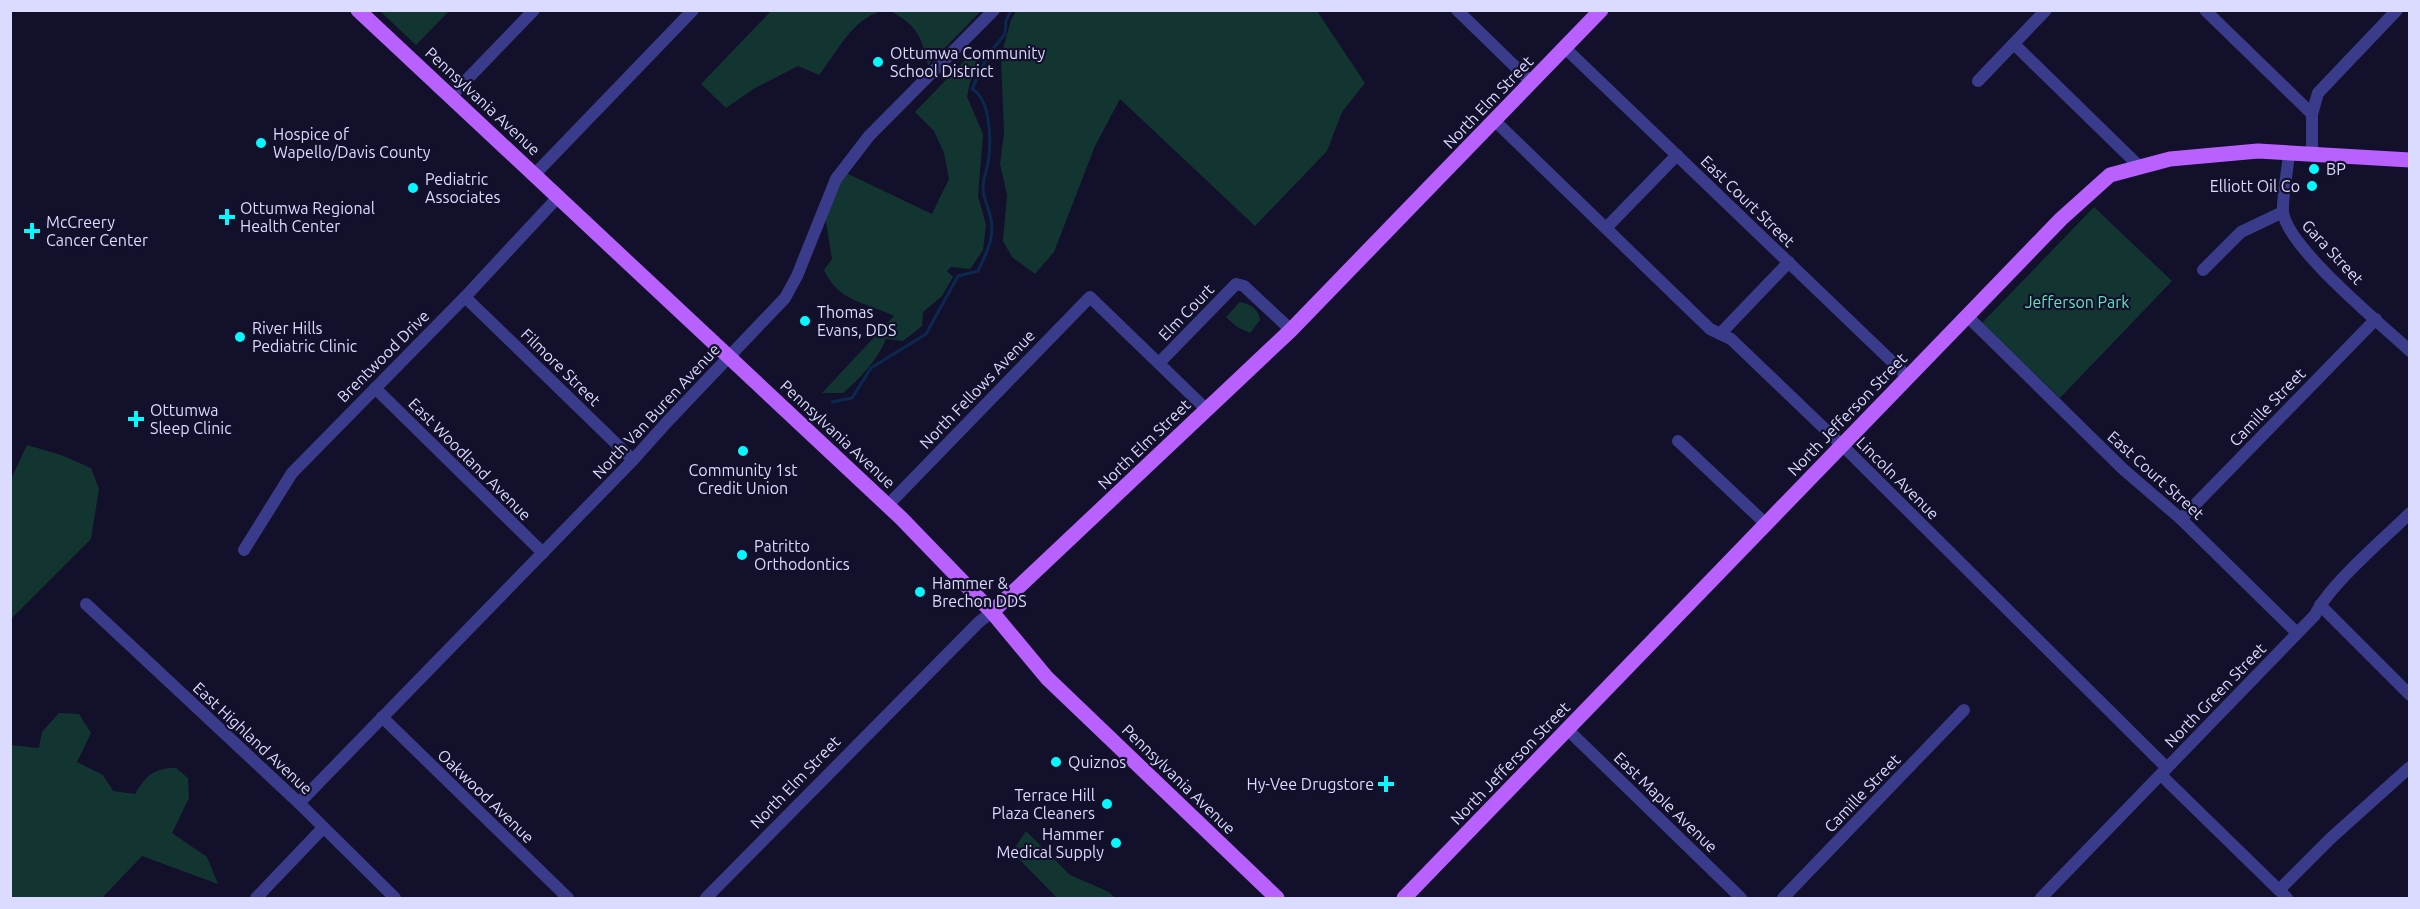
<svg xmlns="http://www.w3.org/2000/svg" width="2420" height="909" font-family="Ubuntu,sans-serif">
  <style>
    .green { fill: #133531 }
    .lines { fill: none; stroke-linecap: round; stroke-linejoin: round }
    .stream { stroke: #0b294f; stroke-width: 3 }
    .minor { stroke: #3a3c8b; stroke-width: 12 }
    .major { stroke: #b961ff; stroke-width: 15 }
    .poi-dot { fill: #06f8ff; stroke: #13102b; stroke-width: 2 }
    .labels { text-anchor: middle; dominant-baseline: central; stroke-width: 4.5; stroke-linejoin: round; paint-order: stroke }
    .poi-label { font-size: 16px; fill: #dbdaff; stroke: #13102b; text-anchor: start }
    .street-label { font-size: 16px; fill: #dbdaff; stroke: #13102b }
    .park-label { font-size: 16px; fill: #61e4ba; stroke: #13102b }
  </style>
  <rect width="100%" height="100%" fill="#13102b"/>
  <g class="green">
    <path d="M772 10H882V11C852 19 838 51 819 75L798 66 755 88 726 108 701 84Z"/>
    <polygon points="380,11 449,11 416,45"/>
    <path d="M891 11H981L928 65C921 35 918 27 891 11Z"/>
    <polygon points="1016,11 1317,11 1365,83 1342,112 1327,151 1255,226 1120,99 1095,146 1054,252 1035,274 1012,257 1003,241 1007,195 1000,164 1004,133 1001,56 1011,20"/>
    <path d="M974 51 978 68 970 82 967 97 983 134 978 196 986 225 983 250 970 269 951 267 947 271 953 277 942 296 923 312 922 326 903 341 886 339C877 361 861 377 843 393H822L894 316C863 301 840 303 824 270L832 259 824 209 842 171 932 214 949 179 944 153 934 131 915 112Z"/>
    <polygon points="2094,207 2172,281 2060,398 1982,323"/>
    <path d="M1240 302C1250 304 1259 309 1260 320L1250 333 1237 327 1226 317Z"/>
    <polygon points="27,445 61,455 91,468 99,489 91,539 11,619 11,479"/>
    <path d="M59 713 79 714 91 733 77 762 103 775 113 791 135 794C147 775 153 768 176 768L188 778 189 798 172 833 207 857 218 884 142 856 102 898H11V745L39 748 42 732Z"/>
    <polygon points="1026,831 1070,875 1109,892 1115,898 1057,898 1012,852"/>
  </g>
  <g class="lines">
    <path class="stream" d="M832 402 852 398 871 368 926 334 958 276 978 271C987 252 996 236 990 215 988 207 983 196 983 188 983 178 988 167 989 156 991 138 990 98 972 89L988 55 1005 34 1006 21 1011 10"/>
    <g class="minor">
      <polyline points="1457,10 1532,83"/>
      <polyline points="2205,10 2312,114"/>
      <polyline points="2014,44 2139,166"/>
      <polyline points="1565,48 1908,377"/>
      <polyline points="1978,81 2046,10"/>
      <polyline points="451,96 534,10"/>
      <polyline points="1495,121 1710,329 1731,339 1851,454 2167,768"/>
      <path d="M2289 152C2288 170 2282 196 2283 212 2287 247 2381 324 2410 351"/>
      <polyline points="2312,154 2312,114 2318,93 2397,10"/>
      <polyline points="535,174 693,10"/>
      <polyline points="1606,228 1677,155"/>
      <polyline points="2203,270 2241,232 2283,212"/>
      <polyline points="465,297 633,460"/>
      <polyline points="1967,316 2123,469 2181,519 2297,633"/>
      <polyline points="1720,334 1789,262"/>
      <polyline points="1159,363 1236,284 1244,286 1291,330"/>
      <polyline points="375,388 543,553"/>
      <polyline points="1678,441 1766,524"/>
      <polyline points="888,505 1090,297 1207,410"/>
      <polyline points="2181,519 2376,319"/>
      <polyline points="244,550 292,473 465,297 559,196"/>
      <polyline points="86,604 299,803 395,898"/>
      <polyline points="2320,605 2410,695"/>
      <polyline points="382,717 568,898"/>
      <polyline points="1568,730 1741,898"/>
      <polyline points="2161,775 2287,898"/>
      <polyline points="299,803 633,460 667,422 785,298 797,276 836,179 869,136 994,10"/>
      <polyline points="2279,890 2331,838 2410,767"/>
      <polyline points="256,898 323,828"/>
      <polyline points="706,898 979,622 992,612"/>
      <polyline points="1783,898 1964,710"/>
      <path d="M2041 898 2315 615C2330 584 2384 539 2410 513"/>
    </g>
    <g class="major">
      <polyline points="358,10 901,518 992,612 1047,678 1277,898"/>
      <polyline points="992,612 1291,330 1601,10"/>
      <polyline points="1404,898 2061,219 2110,175 2170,159 2258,151 2410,160"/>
    </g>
  </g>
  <g class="poi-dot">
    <circle cx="878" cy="62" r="6"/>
    <circle cx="261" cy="143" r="6"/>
    <circle cx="2314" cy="169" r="6"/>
    <circle cx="2312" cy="186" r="6"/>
    <circle cx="413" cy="188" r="6"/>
    <path d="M224 208h6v6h6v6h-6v6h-6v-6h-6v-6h6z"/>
    <path d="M29 222h6v6h6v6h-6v6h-6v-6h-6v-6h6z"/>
    <circle cx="805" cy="321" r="6"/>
    <circle cx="240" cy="337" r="6"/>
    <path d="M133 410h6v6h6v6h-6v6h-6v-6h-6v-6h6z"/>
    <circle cx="743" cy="451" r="6"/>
    <circle cx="742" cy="555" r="6"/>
    <circle cx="920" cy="592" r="6"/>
    <circle cx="1056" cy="762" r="6"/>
    <path d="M1383 775h6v6h6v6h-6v6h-6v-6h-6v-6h6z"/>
    <circle cx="1107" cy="804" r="6"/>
    <circle cx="1116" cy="843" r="6"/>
  </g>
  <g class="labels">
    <g class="poi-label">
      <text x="890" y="53">Ottumwa Community<tspan x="890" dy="18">School District</tspan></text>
      <text x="273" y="134">Hospice of<tspan x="273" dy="18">Wapello/Davis County</tspan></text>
      <text x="2326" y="169">BP</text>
      <text x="425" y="179">Pediatric<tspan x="425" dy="18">Associates</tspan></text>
      <text x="2300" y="186" text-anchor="end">Elliott Oil Co</text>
      <text x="240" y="208">Ottumwa Regional<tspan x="240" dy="18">Health Center</tspan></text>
      <text x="46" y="222">McCreery<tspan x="46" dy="18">Cancer Center</tspan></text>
      <text x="817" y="312">Thomas<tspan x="817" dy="18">Evans, DDS</tspan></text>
      <text x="252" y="328">River Hills<tspan x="252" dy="18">Pediatric Clinic</tspan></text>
      <text x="150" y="410">Ottumwa<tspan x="150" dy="18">Sleep Clinic</tspan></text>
      <text x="743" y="470" text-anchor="middle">Community 1st<tspan x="743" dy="18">Credit Union</tspan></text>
      <text x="754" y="546">Patritto<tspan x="754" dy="18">Orthodontics</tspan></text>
      <text x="932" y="583">Hammer &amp;<tspan x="932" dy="18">Brechon DDS</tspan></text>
      <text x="1068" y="762">Quiznos</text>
      <text x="1374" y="784" text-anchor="end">Hy-Vee Drugstore</text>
      <text x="1095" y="795" text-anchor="end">Terrace Hill<tspan x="1095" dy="18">Plaza Cleaners</tspan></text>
      <text x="1104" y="834" text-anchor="end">Hammer<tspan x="1104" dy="18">Medical Supply</tspan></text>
    </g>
    <g class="street-label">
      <text transform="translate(483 101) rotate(43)">Pennsylvania Avenue</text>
      <text transform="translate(1488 102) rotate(-46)">North Elm Street</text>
      <text transform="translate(1748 201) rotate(44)">East Court Street</text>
      <text transform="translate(2333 252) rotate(47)">Gara Street</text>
      <text transform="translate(1186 312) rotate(-46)">Elm Court</text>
      <text transform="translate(383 356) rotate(-45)">Brentwood Drive</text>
      <text transform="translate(561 367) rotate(44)">Filmore Street</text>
      <text transform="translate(977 389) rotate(-46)">North Fellows Avenue</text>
      <text transform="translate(2267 407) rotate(-46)">Camille Street</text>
      <text transform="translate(656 411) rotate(-47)">North Van Buren Avenue</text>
      <text transform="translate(1847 414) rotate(-46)">North Jefferson Street</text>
      <text transform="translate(838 434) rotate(43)">Pennsylvania Avenue</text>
      <text transform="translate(1144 444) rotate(-44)">North Elm Street</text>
      <text transform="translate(470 459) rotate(45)">East Woodland Avenue</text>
      <text transform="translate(2156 475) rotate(42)">East Court Street</text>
      <text transform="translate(1898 478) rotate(45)">Lincoln Avenue</text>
      <text transform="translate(2215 695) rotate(-46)">North Green Street</text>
      <text transform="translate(253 738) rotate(43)">East Highland Avenue</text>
      <text transform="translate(1510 763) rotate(-46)">North Jefferson Street</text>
      <text transform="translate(1179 779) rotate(44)">Pennsylvania Avenue</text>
      <text transform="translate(795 782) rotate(-46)">North Elm Street</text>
      <text transform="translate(1862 793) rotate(-46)">Camille Street</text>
      <text transform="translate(486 796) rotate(44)">Oakwood Avenue</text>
      <text transform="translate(1666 802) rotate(44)">East Maple Avenue</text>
    </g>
    <g class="park-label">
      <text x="2077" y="302">Jefferson Park</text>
    </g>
  </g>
  <rect width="2420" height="909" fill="none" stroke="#dbdaff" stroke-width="24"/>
</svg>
